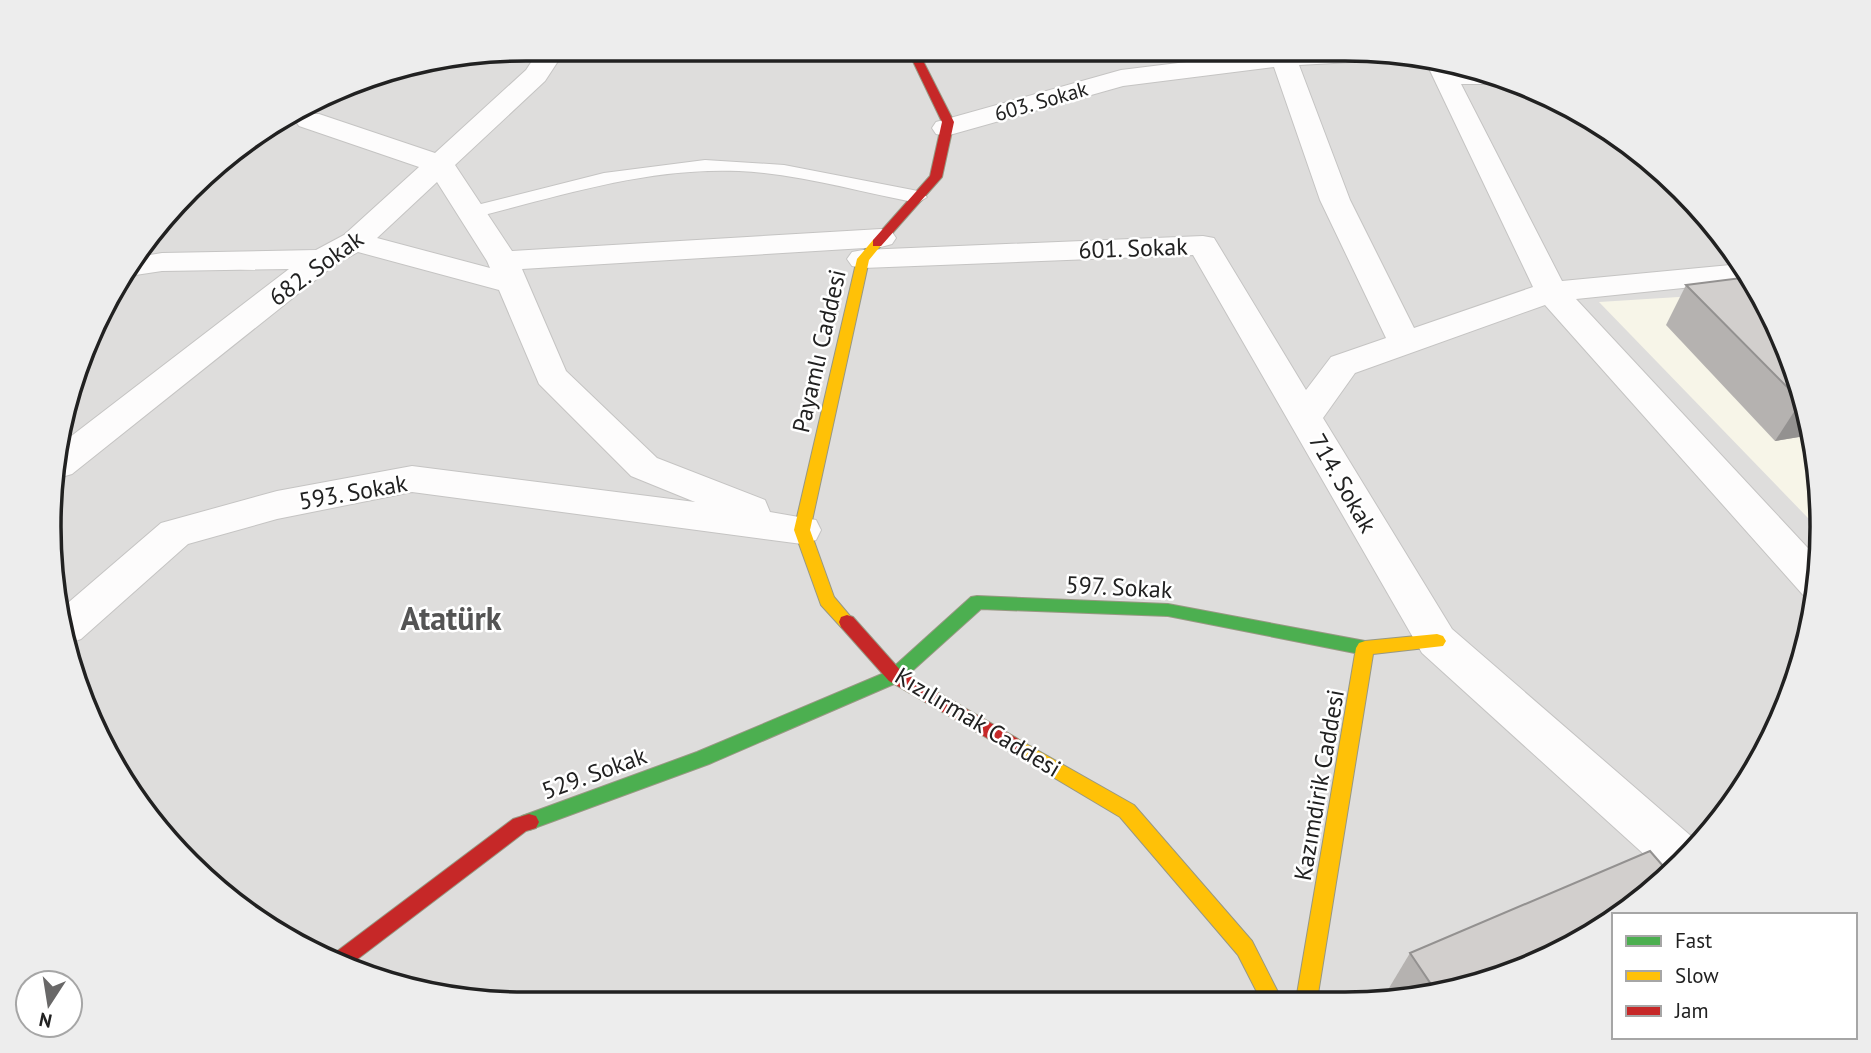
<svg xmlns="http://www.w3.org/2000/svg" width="1871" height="1053" font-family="'PT Sans',sans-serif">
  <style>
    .residential { fill: #dedddc }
    .education { fill: #f7f5e8 }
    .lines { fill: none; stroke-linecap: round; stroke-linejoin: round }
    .lane-casing { stroke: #c5c4c3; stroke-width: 2 }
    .street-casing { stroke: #c5c4c3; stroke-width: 2 }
    .fast-casing { stroke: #989883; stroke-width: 2 }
    .slow-casing { stroke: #989883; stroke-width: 2 }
    .jam-casing { stroke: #989883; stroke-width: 2 }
    .lane { fill: #fdfcfc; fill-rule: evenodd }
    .street { fill: #fdfcfc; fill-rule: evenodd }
    .fast { fill: #4caf50; fill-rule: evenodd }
    .slow { fill: #ffc107; fill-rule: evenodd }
    .jam { fill: #c62828; fill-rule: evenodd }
    .wall { fill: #b5b2b0 }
    .shaded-wall { fill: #939190 }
    .building { fill: #d2cfcd; stroke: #939190; stroke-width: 2 }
    .labels { text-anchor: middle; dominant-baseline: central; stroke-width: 5; stroke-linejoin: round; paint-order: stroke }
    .far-street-label { font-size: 21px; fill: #212121; stroke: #fff }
    .street-label { font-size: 24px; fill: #212121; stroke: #fff }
    .district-label { font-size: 32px; font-weight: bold; fill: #545454; stroke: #fff }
    .rim { fill: none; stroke: #212121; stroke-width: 3.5 }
  </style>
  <rect width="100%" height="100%" fill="#efedeb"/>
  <polygon class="residential" points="527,49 1375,50 1468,65 1584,113 1660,168 1724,236 1773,316 1806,403 1821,496 1818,589 1797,680 1758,766 1682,864 1620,915 1614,915 1406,1000 496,1003 373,979 287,940 167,841 85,709 50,557 65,403 130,261 236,147 373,74"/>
  <polygon class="education" points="1758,292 1806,403 1821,496 1820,517 1808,518 1599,302"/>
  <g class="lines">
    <defs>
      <path id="lane" d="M705 160 784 165 918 191 927 197 918 203C859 192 800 174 739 171 647 167 560 196 472 218L462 212 465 208 604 173Z"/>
      <g id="street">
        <path d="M540 49H566L545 81 455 165 512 251 881 229 892 232 896 238 892 244 881 247 522 269 566 371 657 458 765 500 770 512 816 520 821 530 816 540 802 544 412 492 277 519 188 544 81 639 70 643 62 608 161 523 277 491 412 466 695 502 631 476 539 384 499 290 358 252 333 266 72 474 58 478 61 444 289 269 162 271 122 277 132 258 162 253 316 250 344 235 419 167 299 126 295 120 299 114H319L435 153 526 70ZM437 182 487 261 490 268 377 238Z"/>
        <polygon points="1284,50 1375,50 1398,54 1386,60 1299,65 1350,200 1414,328 1533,287 1424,58 1450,62 1453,68 1475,68 1503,80 1493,84 1461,84 1562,281 1741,264 1751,281 1576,299 1819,560 1815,599 1804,596 1545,305 1355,373 1323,418 1452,629 1699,843 1682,864 1668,876 1422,653 1193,255 863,268 852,266 847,259 852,252 863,250 1203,236 1214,238 1306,390 1331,357 1386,338 1320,200 1274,67 1123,86 946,136 936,134 932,128 936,122 1121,70"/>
      </g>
      <polygon id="fast" points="977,596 1168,604 1365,641 1371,643 1374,648 1371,653 1365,655 1168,616 981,609 901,681 709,764 529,830 522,828 519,822 522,816 697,752 889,671 971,597"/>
      <g id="slow">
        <polygon points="877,239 883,243 869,260 810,530 834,597 855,622 853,627 841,627 821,605 794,530 857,259 873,240"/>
        <polygon points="1437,634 1443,636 1446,641 1443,646 1373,654 1317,1000 1296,1000 1356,648 1359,643 1365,641"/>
        <polygon points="1012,736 1134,805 1252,941 1282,1000 1261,1000 1238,955 1120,817 1006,749 1003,744 1006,739"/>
      </g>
      <g id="jam">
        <polygon points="907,49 917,49 954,122 942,177 881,246 873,246 873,240 930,176 942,122"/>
        <polygon points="847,615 853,617 901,671 1018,739 1021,744 1018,749 1012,752 1006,749 889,681 841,627 839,622 841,617"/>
        <polygon points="529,814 536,816 539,822 536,828 526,831 347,967 328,958 513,819"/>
      </g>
    </defs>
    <use href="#lane" class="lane-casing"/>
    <use href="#street" class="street-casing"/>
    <use href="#fast" class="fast-casing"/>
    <use href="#slow" class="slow-casing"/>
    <use href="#jam" class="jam-casing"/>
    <use href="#lane" class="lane"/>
    <use href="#street" class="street"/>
    <use href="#fast" class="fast"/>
    <use href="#slow" class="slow"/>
    <use href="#jam" class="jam"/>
  </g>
  <g class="wall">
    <polygon points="1686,285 1806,403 1811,435 1775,441 1666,325"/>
    <polygon points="1410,953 1498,979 1406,1000 1391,1000 1386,993"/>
  </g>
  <polygon class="shaded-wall" points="1805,400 1811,435 1775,441 1801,401"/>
  <g class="building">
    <polygon points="1749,277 1773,316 1805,400 1801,401 1686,285"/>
    <polygon points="1650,851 1670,874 1620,915 1614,915 1614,920 1609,924 1498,979 1437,993 1410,953"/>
  </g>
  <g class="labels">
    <g class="far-street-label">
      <text transform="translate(1041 101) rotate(-16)">603. Sokak</text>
    </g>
    <g class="street-label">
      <text transform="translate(1133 248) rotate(-2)">601. Sokak</text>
      <text transform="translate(316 268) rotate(-36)">682. Sokak</text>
      <text transform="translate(819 351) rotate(-77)">Payamlı Caddesi</text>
      <text transform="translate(1343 483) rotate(60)">714. Sokak</text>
      <text transform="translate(353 492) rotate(-10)">593. Sokak</text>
      <text transform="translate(1119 587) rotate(3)">597. Sokak</text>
      <text transform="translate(978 722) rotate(31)">Kızılırmak Caddesi</text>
      <text transform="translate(594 773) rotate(-20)">529. Sokak</text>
      <text transform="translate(1319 785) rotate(-80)">Kazımdirik Caddesi</text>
    </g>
    <g class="district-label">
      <text x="451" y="618">Atatürk</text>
    </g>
  </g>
  <path d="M0 0H1871V1053H0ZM526 61H1345A465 465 0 0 1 1810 526V527A465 465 0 0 1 1345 992H526A465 465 0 0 1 61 527V526A465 465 0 0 1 526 61Z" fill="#ededed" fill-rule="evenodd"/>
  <path class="rim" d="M526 61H1345A465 465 0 0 1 1810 526V527A465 465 0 0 1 1345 992H526A465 465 0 0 1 61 527V526A465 465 0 0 1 526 61Z"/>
  <rect x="1612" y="913" width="245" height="126" fill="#ffffff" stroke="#a6a6a6" stroke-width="2"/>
  <rect x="1626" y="936" width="35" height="10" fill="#4caf50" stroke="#a6a6a6" stroke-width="2"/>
  <text x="1675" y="948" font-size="21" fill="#212121">Fast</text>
  <rect x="1626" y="971" width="35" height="10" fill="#ffc107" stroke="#a6a6a6" stroke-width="2"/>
  <text x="1675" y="983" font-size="21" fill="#212121">Slow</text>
  <rect x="1626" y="1006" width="35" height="10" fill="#c62828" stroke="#a6a6a6" stroke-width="2"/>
  <text x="1675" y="1018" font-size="21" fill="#212121">Jam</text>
  <g transform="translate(49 1004) rotate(192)"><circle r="33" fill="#ffffff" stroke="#a6a6a6" stroke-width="2"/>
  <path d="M0-5L12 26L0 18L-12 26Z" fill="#696868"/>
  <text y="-10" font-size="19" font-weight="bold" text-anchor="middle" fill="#212121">N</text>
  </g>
</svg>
